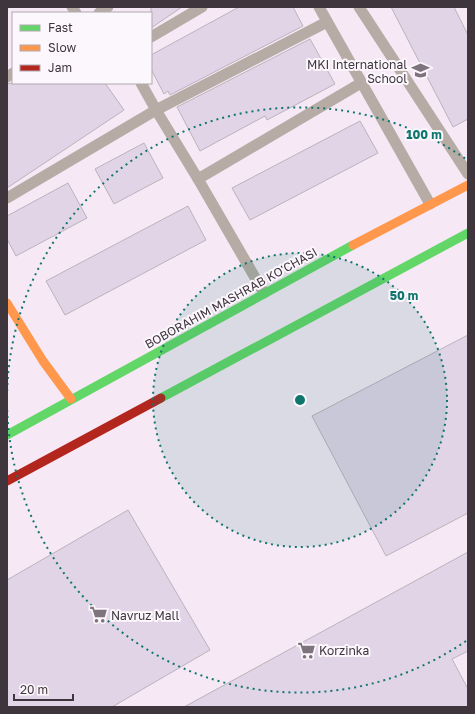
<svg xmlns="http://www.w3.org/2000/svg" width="475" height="714" font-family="'Golos Text',sans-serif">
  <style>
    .building { fill: #e2d4e7; stroke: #bbb2bc }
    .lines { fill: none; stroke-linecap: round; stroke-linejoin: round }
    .lane { stroke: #b6aca5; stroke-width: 11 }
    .fast { stroke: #63d668; stroke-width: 9 }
    .slow { stroke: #ff974d; stroke-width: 9 }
    .jam { stroke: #b3261e; stroke-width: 9 }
    .ring { fill: none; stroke: #0f766e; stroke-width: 2; stroke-dasharray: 2 4 }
    .labels { text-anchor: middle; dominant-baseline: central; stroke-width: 4; stroke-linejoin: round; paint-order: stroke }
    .poi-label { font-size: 12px; fill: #3e353d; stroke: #fcf7fc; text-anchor: start }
    .street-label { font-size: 12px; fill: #3e353d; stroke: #fcf7fc }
    .centre { fill: #0f766e; stroke: #fcf7fc; stroke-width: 2 }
    .ring-label { font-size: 12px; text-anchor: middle; font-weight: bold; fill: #0f766e; stroke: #fcf7fc; stroke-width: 4; stroke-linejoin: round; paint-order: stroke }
  </style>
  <rect width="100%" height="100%" fill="#f6e9f5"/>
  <g class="building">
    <polygon points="151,7 182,7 151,28"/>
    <polygon points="239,7 293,7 303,26 170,95 168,91 164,94 151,69 151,55"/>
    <polygon points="391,7 454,7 468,35 468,119 453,127"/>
    <polygon points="310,39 335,84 267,120 265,116 200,151 177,107"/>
    <polygon points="11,83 105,83 124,110 7,188 7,84"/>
    <polygon points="360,121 378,153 250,220 232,188"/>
    <polygon points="144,143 163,178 114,204 95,169"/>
    <polygon points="68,183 87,218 16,256 7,239 7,216"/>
    <polygon points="188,206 206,240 65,315 46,281"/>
    <polygon points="468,335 468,513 386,556 312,416"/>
    <polygon points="128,510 210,650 112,707 7,707 7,580"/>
    <polygon points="468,552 468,651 452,659 468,689 468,707 184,707"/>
  </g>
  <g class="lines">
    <g class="lane">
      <polyline points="72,7 76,13"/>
      <polyline points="319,7 430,204"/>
      <polyline points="359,7 468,174"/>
      <polyline points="99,13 108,7"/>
      <polyline points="151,37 202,7"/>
      <polyline points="7,77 13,73"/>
      <polyline points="141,83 156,110 327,22"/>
      <polyline points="198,179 361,83"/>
      <polyline points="7,198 156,110 198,179 264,293"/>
    </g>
    <g class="fast">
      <polyline points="161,398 468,233"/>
      <polyline points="7,435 353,245"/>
    </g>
    <g class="slow">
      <polyline points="353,245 468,185"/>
      <polyline points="7,303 43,361 71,399"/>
    </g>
    <polyline class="jam" points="7,481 161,398"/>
  </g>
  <circle cx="300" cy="400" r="147" fill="#0f766e" fill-opacity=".12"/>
  <g class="ring">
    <circle cx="300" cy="400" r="147"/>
    <path d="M466 641A293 293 0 0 1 7 403M7 397A293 293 0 0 1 466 159"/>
  </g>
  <defs>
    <symbol id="school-bare" viewBox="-9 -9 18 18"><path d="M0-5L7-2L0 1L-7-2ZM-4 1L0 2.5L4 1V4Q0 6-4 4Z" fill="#7e747d" stroke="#fcf7fc" stroke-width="2.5" paint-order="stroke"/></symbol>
    <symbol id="supermarket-bare" viewBox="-9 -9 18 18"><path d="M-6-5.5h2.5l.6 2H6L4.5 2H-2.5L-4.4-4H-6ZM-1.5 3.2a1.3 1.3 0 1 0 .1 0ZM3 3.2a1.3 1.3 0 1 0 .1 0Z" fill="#7e747d" stroke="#fcf7fc" stroke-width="2.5" paint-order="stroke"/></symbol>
  </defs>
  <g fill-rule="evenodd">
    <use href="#school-bare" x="408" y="58" width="25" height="25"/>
    <use href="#supermarket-bare" x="86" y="602" width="25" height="25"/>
    <use href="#supermarket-bare" x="294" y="638" width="25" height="25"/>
  </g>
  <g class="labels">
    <g class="poi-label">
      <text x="407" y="64" text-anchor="end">MKI International<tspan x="407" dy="14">School</tspan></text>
      <text x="111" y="615">Navruz Mall</text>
      <text x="319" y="650">Korzinka</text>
    </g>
    <g class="street-label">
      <text transform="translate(231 298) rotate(-29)">BOBORAHIM MASHRAB KO'CHASI</text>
    </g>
  </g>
  <circle cx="300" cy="400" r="6" class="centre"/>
  <g class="ring-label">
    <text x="424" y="139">100 m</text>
    <text x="404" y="300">50 m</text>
  </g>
  <rect width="475" height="714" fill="none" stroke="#3e353d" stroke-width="16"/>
  <rect x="12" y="12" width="140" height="72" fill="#fcf7fc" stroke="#b0a9b0"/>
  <rect x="20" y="25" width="20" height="6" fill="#63d668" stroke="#b0a9b0"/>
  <text x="48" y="32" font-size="12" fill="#3e353d">Fast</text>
  <rect x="20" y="45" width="20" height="6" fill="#ff974d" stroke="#b0a9b0"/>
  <text x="48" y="52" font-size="12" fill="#3e353d">Slow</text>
  <rect x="20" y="65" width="20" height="6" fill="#b3261e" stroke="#b0a9b0"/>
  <text x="48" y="72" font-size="12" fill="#3e353d">Jam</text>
  <path d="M14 694v6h59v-6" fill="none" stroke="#3e353d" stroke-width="2"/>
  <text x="20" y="694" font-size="12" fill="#3e353d" stroke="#fcf7fc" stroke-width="3" paint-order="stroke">20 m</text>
</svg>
